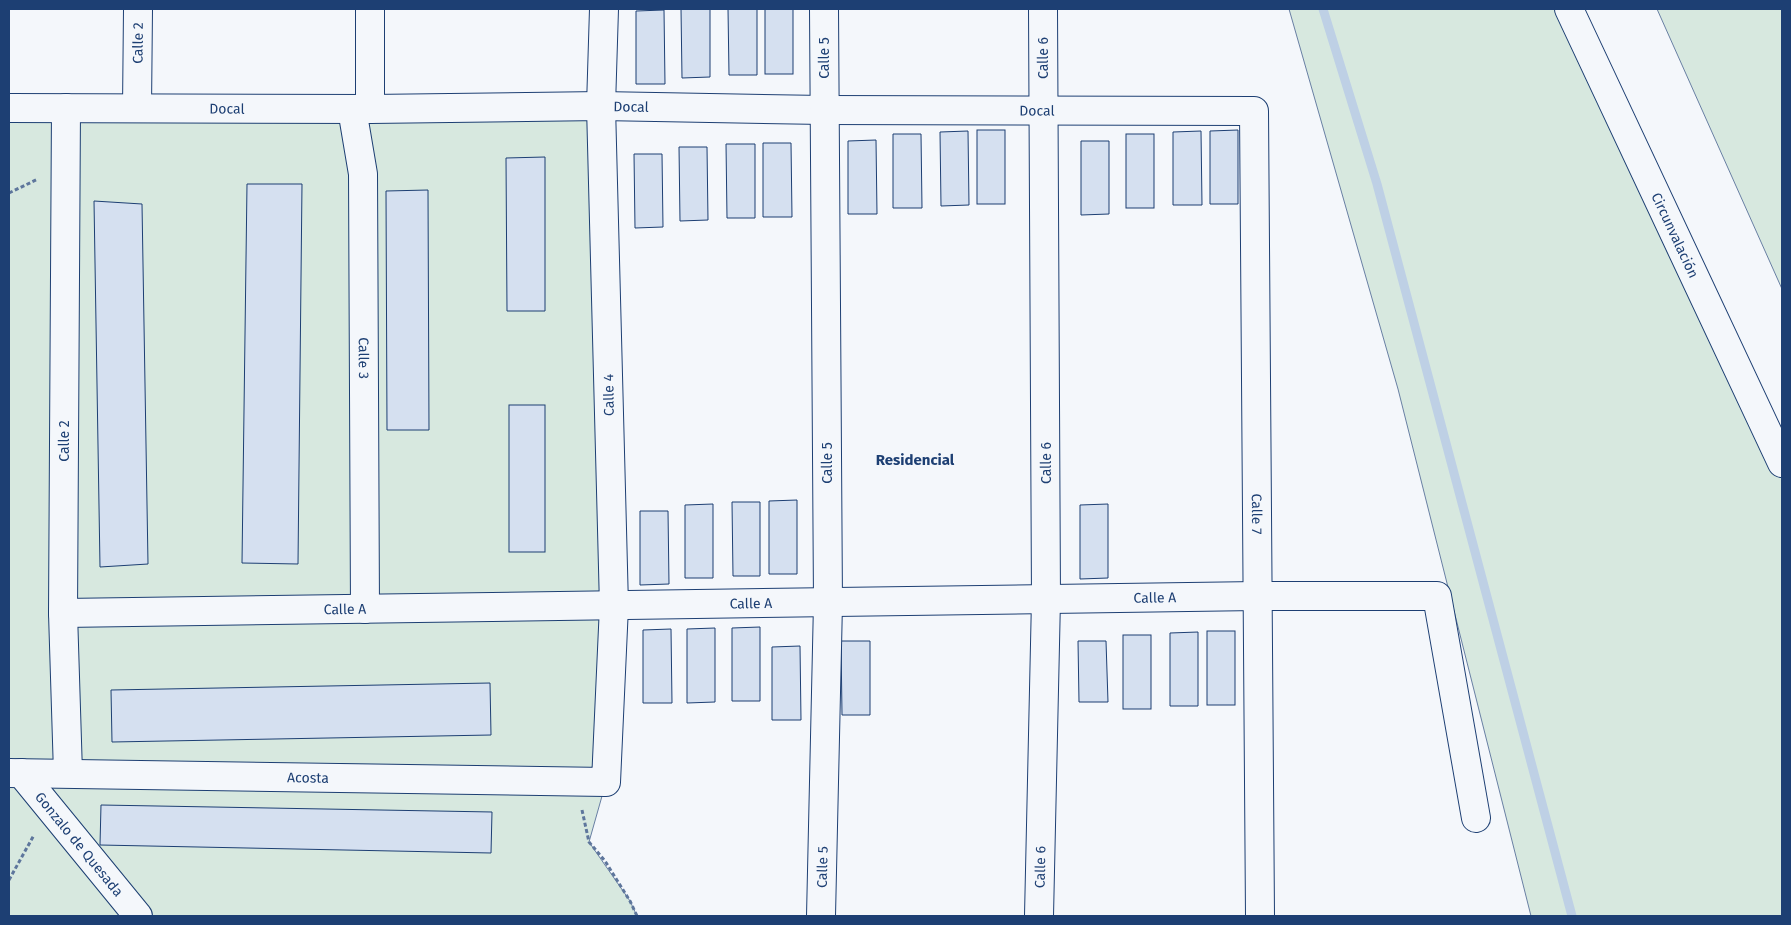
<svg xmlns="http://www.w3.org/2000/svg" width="1791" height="925" font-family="'Fira Sans',sans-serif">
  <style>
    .green { fill: #d7e8df; stroke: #687fa3 }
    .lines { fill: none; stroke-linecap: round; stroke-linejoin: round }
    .stream { stroke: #bed0e5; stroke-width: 9 }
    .building { fill: #d5e0f0; stroke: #1d3f73 }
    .minor-casing { stroke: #1d3f73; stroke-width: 30 }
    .path { stroke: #5e769c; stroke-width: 3; stroke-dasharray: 4 2.5; stroke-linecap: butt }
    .minor { stroke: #f4f7fb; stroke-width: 28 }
    .labels { text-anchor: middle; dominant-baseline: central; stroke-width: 4; stroke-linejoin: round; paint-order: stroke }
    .street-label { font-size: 14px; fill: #1d3f73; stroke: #f4f7fb }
    .neighbourhood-label { font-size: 15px; font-weight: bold; fill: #1d3f73; stroke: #f4f7fb }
  </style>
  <rect width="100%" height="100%" fill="#f4f7fb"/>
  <g class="green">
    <polygon points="1289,9 1566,9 1782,479 1782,916 1531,916 1398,389"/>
    <polygon points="1657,9 1782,9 1782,289"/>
    <polygon points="601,106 606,782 589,842 630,901 637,916 9,916 9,108"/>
  </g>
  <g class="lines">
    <polyline class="stream" points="1323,9 1377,184 1572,916"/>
  </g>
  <g class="building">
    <polygon points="681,9 710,9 710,77 682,78"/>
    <polygon points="728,9 757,9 757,75 729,75"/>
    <rect x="765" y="9" width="28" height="65"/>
    <polygon points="664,10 665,84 636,84 636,11"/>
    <rect x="977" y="130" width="28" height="74"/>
    <polygon points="1238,130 1238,204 1210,204 1210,131"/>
    <polygon points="968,131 969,205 941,206 940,132"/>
    <polygon points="1201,131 1202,205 1173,205 1173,132"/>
    <polygon points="893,134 921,134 922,208 893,208"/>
    <rect x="1126" y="134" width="28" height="74"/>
    <polygon points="876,140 877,214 848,214 848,141"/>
    <polygon points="1081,141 1109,141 1109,214 1081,215"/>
    <polygon points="763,143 791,143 792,217 763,217"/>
    <polygon points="726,144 755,144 755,218 727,218"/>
    <polygon points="679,147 707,147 708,220 680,221"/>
    <polygon points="634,154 662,154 663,227 635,228"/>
    <polygon points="545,157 545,311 507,311 506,158"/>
    <polygon points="247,184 302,184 298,564 242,563"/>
    <polygon points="428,190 429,430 387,430 386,191"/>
    <polygon points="94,201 142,204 148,564 100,567"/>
    <rect x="509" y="405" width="36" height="147"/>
    <polygon points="797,500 797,574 769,574 769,501"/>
    <polygon points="732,502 760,502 760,576 733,576"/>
    <polygon points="713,504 713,578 685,578 685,505"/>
    <polygon points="1108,504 1108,578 1080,579 1080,505"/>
    <polygon points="640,511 668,511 669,584 640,585"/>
    <polygon points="760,627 760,701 732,701 732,628"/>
    <polygon points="715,628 715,702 687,703 687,629"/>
    <polygon points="671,629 672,703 643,703 643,630"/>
    <rect x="1207" y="631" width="28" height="74"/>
    <polygon points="1198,632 1198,706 1170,706 1170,633"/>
    <rect x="1123" y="635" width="28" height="74"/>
    <polygon points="841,641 870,641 870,715 842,715"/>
    <polygon points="1078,641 1106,641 1108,702 1079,702"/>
    <polygon points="800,646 801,720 772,720 772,647"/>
    <polygon points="490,683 491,735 112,742 111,690"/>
    <polygon points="101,805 492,812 491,853 100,845"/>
  </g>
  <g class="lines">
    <defs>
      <g id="minor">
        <polyline points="370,9 370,109"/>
        <path id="s1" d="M1569 9 1782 463"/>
        <path id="s2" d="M9 108 370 109 601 106 824 110 1254 111 1260 916"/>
        <polyline points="66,108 63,613 68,773"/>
        <path id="s3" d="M137 108 138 9"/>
        <path id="s4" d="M352 109 363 174 365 609"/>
        <path id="s5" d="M63 613 1257 596H1437L1476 818"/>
        <path id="s6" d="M9 773 606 782 614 606 601 106 604 9"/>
        <path id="s7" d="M21 773 138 916"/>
        <path id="s8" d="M821 916 828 603 824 9"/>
        <path id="s9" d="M1039 916 1046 599 1043 9"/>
      </g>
    </defs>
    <use href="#minor" class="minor-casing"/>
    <g class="path">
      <polyline points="9,193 38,179"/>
      <polyline points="582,810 589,842 605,861 630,901 637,916"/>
      <polyline points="9,880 34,835"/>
    </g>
    <use href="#minor" class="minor"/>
  </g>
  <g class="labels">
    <g class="street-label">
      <text stroke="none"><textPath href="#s3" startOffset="65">Calle 2</textPath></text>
      <text transform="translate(824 58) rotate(-90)">Calle 5</text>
      <text transform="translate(1043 58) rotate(-90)">Calle 6</text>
      <text stroke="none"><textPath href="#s2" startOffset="622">Docal</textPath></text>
      <text stroke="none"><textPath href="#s2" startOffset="218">Docal</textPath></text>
      <text stroke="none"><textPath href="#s2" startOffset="1028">Docal</textPath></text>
      <text stroke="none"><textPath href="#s1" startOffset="250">Circunvalación</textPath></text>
      <text stroke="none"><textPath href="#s4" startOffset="250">Calle 3</textPath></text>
      <text transform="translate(609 395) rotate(-91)">Calle 4</text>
      <text transform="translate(64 441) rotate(-90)">Calle 2</text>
      <text transform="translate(827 463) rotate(-90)">Calle 5</text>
      <text transform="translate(1046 463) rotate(-90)">Calle 6</text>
      <text stroke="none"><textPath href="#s2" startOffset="1648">Calle 7</textPath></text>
      <text stroke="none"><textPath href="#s5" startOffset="1092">Calle A</textPath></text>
      <text stroke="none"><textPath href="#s5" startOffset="688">Calle A</textPath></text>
      <text stroke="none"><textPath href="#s5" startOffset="282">Calle A</textPath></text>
      <text stroke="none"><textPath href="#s6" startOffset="299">Acosta</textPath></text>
      <text stroke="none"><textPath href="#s7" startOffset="92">Gonzalo de Quesada</textPath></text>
      <text stroke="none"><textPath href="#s8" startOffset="49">Calle 5</textPath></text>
      <text stroke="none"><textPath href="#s9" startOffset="49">Calle 6</textPath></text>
    </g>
    <g class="neighbourhood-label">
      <text x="915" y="460">Residencial</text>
    </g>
  </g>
  <rect width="1791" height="925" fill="none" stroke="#1d3f73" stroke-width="20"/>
</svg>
